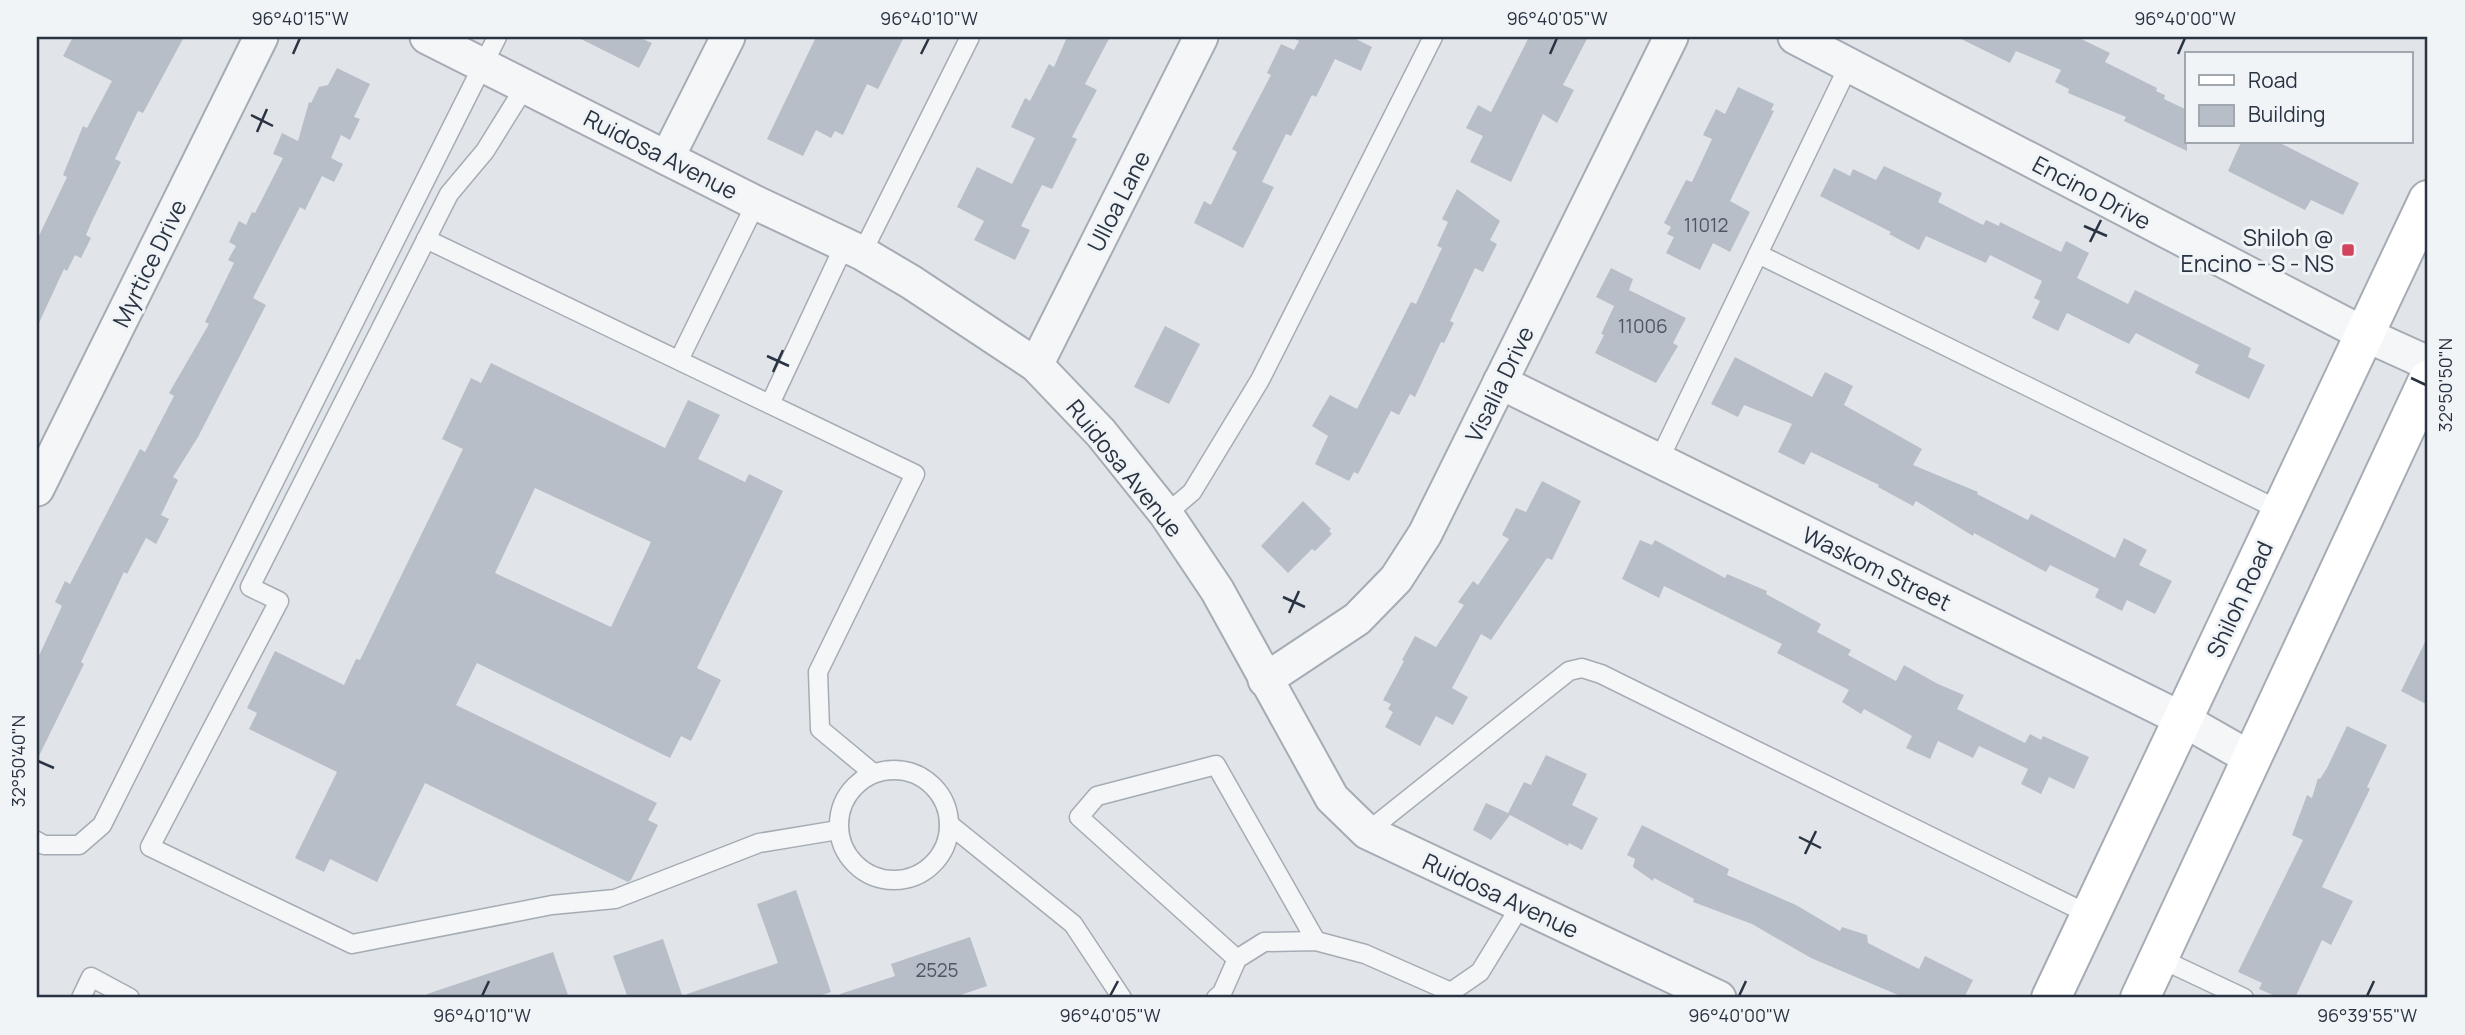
<svg xmlns="http://www.w3.org/2000/svg" width="2465" height="1035" font-family="Manrope,sans-serif">
  <style>
    .building { fill: #b8bec7; fill-rule: evenodd }
    .lines { fill: none; stroke-linecap: round; stroke-linejoin: round }
    .lane-casing { stroke: #a6acb4; stroke-width: 21 }
    .street-casing { stroke: #a6acb4; stroke-width: 37 }
    .secondary-casing { stroke: #a6acb4; stroke-width: 42 }
    .lane { stroke: #f4f6f8; stroke-width: 18 }
    .street { stroke: #f4f6f8; stroke-width: 33 }
    .secondary { stroke: #fff; stroke-width: 38 }
    .ticks { fill: none; stroke: #293342; stroke-width: 2.5 }
    .poi-dot { fill: #d1445c; stroke: #f1f4f7; stroke-width: 2.5 }
    .labels { text-anchor: middle; dominant-baseline: central; stroke-width: 6; stroke-linejoin: round; paint-order: stroke }
    .number-label { font-size: 19px; fill: #4d5663 }
    .street-label { font-size: 23px; fill: #293342; stroke: #f1f4f7 }
    .poi-label { font-size: 23px; fill: #293342; stroke: #f1f4f7; text-anchor: end }
    .neatline { fill: none; stroke: #293342; stroke-width: 2.5 }
    .ticks-label { font-size: 18px; text-anchor: middle; fill: #293342 }
  </style>
  <rect width="100%" height="100%" fill="#e1e5ea"/>
  <g class="building">
    <polygon points="73,37 184,37 143,113 138,111 115,159 121,162 92,221 86,235 91,238 81,258 75,255 67,271 64,269 37,327 37,240 67,177 63,175 83,126 87,128 112,81 63,56"/>
    <polygon points="577,37 638,37 652,43 639,68"/>
    <polygon points="816,37 904,37 878,89 867,84 843,135 835,131 831,138 816,130 803,156 767,139"/>
    <polygon points="1067,37 1110,37 1085,84 1097,90 1072,137 1077,139 1052,189 1042,185 1021,226 1030,230 1015,260 974,240 984,221 957,207 977,167 1012,184 1035,138 1011,127 1025,98 1030,101 1049,64 1054,67"/>
    <polygon points="1290,37 1352,37 1372,47 1361,71 1335,59 1316,97 1312,95 1291,136 1286,134 1262,182 1274,187 1243,248 1194,223 1204,201 1211,205 1237,152 1232,149 1271,75 1267,73 1281,44 1294,50 1299,41"/>
    <polygon points="1529,37 1588,37 1563,85 1574,90 1557,123 1543,114 1511,182 1470,162 1483,136 1466,128 1478,105 1491,112"/>
    <polygon points="1957,37 2077,37 2110,53 2105,62 2157,88 2156,91 2165,95 2164,99 2187,110 2187,151 2124,121 2126,117 2068,93 2069,89 2055,82 2061,70 2016,51 2010,63"/>
    <polygon points="337,68 370,84 354,117 360,119 350,140 341,135 331,158 343,164 334,182 322,176 305,210 300,207 253,298 266,305 198,437 173,477 178,480 161,515 169,519 156,544 146,538 127,574 124,572 81,662 84,664 37,760 37,660 62,606 55,602 65,581 70,584 140,449 145,452 174,396 169,393 209,324 205,322 234,263 228,260 236,246 229,242 239,221 246,225 252,212 255,213 283,158 273,154 282,133 298,141 309,102 311,103 319,87 328,85"/>
    <polygon points="1738,87 1774,104 1771,110 1774,111 1730,201 1750,212 1730,252 1713,243 1700,270 1666,253 1674,237 1667,234 1671,227 1664,223 1686,180 1692,182 1712,139 1703,135 1716,109 1725,114"/>
    <polygon points="2241,142 2278,142 2359,183 2343,215 2311,200 2305,210 2228,171"/>
    <polygon points="1884,166 1942,193 1938,202 1983,225 1986,220 1999,226 2000,222 2061,252 2066,241 2089,253 2077,278 2128,304 2135,290 2251,348 2248,357 2265,365 2249,399 2195,373 2199,365 2136,333 2129,344 2067,313 2058,331 2032,318 2040,301 2034,298 2042,281 1990,255 1986,263 1926,236 1919,250 1889,234 1891,232 1820,196 1834,168 1850,176 1853,169 1876,180"/>
    <polygon points="1457,189 1500,221 1490,240 1497,244 1483,272 1475,268 1450,321 1454,323 1444,343 1441,342 1415,397 1410,394 1399,415 1391,411 1358,474 1354,472 1349,481 1315,464 1328,436 1312,426 1330,395 1357,409 1411,302 1416,304 1442,248 1437,246 1448,222 1442,219"/>
    <polygon points="1611,268 1633,279 1629,290 1686,318 1673,343 1678,346 1656,383 1595,353 1604,335 1601,334 1614,306 1596,297"/>
    <polygon points="1165,326 1200,344 1169,404 1134,387"/>
    <polygon points="1735,357 1812,397 1825,372 1853,386 1844,405 1922,449 1913,465 1978,492 1977,494 2028,520 2031,514 2115,558 2124,538 2147,550 2139,565 2172,581 2155,614 2127,600 2122,611 2095,597 2099,589 2050,565 2046,572 1974,533 1973,536 1916,501 1913,506 1878,487 1879,485 1811,452 1804,465 1778,452 1792,424 1744,405 1738,417 1711,404"/>
    <path d="M491 363 665 448 688 400 720 415 698 459 745 482 749 474 783 491 697 668 721 680 691 741 681 736 670 758 477 663 456 705 657 803 648 820 658 825 631 880 628 882 425 783 377 882 330 859 324 872 295 858 337 772 249 729 257 713 247 708 275 651 344 685 356 659 360 660 463 449 442 439 471 378 481 383ZM535 488 651 542 611 627 495 573Z"/>
    <polygon points="1542,481 1581,501 1552,560 1547,558 1491,640 1481,634 1452,688 1468,697 1453,725 1436,716 1420,746 1385,727 1393,712 1388,709 1391,704 1383,700 1404,661 1402,660 1415,636 1436,647 1464,605 1458,602 1473,581 1478,585 1509,539 1502,535 1516,508 1526,512"/>
    <polygon points="1303,501 1331,529 1329,531 1332,534 1315,551 1312,549 1288,573 1261,546"/>
    <polygon points="1640,540 1652,545 1655,540 1725,578 1727,574 1767,591 1766,594 1821,624 1817,632 1851,650 1848,655 1896,681 1904,665 1938,684 1964,695 1957,709 2025,743 2030,734 2041,740 2043,736 2089,757 2074,789 2049,777 2041,794 2021,784 2028,769 1979,746 1973,758 1938,741 1930,759 1906,748 1912,736 1864,709 1861,714 1842,702 1849,690 1777,653 1782,644 1664,586 1659,598 1622,579"/>
    <polygon points="2428,636 2428,705 2401,691"/>
    <polygon points="2347,726 2387,745 2367,787 2370,789 2322,887 2353,901 2331,945 2322,940 2295,998 2280,998 2259,989 2262,983 2238,972 2303,840 2292,835 2307,795 2312,798 2318,778 2320,779 2327,768"/>
    <polygon points="1546,755 1587,774 1572,805 1598,818 1582,850 1569,843 1568,846 1510,815 1491,840 1473,830 1486,803 1508,813 1524,782 1531,785"/>
    <polygon points="1642,825 1729,869 1727,875 1796,905 1840,931 1842,927 1867,935 1868,943 1919,969 1925,956 1973,980 1964,998 1905,998 1811,958 1752,924 1693,902 1694,899 1654,878 1653,881 1633,867 1635,859 1627,855"/>
    <polygon points="796,890 831,992 813,998 688,998 687,994 778,963 757,904"/>
    <polygon points="970,937 987,986 952,998 841,998 840,994 895,976 891,964"/>
    <polygon points="663,939 683,998 628,998 613,956"/>
    <polygon points="553,952 569,998 428,998 427,994"/>
  </g>
  <g class="lines">
    <defs>
      <g id="lane">
        <polyline points="1849,65 1758,254 2281,511"/>
        <polyline points="526,85 485,151 449,194 250,587 279,601 150,847 352,944 552,905 615,899 759,843 838,830"/>
        <polyline points="426,239 915,474 818,672 820,729 873,773"/>
        <polyline points="862,253 970,37"/>
        <polyline points="679,360 756,203"/>
        <polyline points="770,404 844,246"/>
        <polyline points="1659,460 1758,254"/>
        <polyline points="1166,514 1192,492 1260,380 1433,37"/>
        <circle cx="894" cy="825" r="55"/>
        <polyline points="949,824 1073,924 1122,998"/>
        <polyline points="1367,832 1569,671 1582,668 1601,674 2090,915"/>
        <polyline points="37,841 44,845 79,845 102,825 497,37"/>
        <polyline points="2159,958 2244,998"/>
        <polyline points="1237,959 1079,817 1097,796 1216,765 1316,941"/>
        <polyline points="81,998 91,977 130,998"/>
        <polyline points="1216,998 1222,993 1237,959 1264,942 1316,941 1365,954 1451,992 1480,972 1521,905"/>
      </g>
      <g id="street">
        <polyline points="427,37 756,203 862,253 911,282 1036,365 1101,433 1166,514 1217,590 1332,798 1367,832 1719,998"/>
        <polyline points="1795,37 2364,334 2428,363"/>
        <polyline points="667,158 728,37"/>
        <polyline points="1036,365 1201,37"/>
        <polyline points="1500,382 2182,719 2252,759"/>
        <polyline points="37,489 261,37"/>
        <polyline points="1265,680 1357,619 1396,579 1425,534 1671,37"/>
      </g>
      <g id="secondary">
        <polyline points="2051,998 2428,200"/>
        <polyline points="2140,998 2428,380"/>
      </g>
    </defs>
    <use href="#lane" class="lane-casing"/>
    <use href="#street" class="street-casing"/>
    <use href="#secondary" class="secondary-casing"/>
    <use href="#lane" class="lane"/>
    <use href="#street" class="street"/>
    <use href="#secondary" class="secondary"/>
  </g>
  <path class="ticks" d="M293 54 300 38M921 54 929 38M1550 54 1557 38M2178 54 2185 38M251 115 273 126M257 132 267 109M2084 226 2107 236M2090 242 2101 220M767 356 789 366M773 372 783 350M2411 378 2426 385M1283 597 1305 607M1289 613 1299 591M38 761 54 768M1799 837 1821 848M1805 854 1816 831M482 996 489 981M1110 996 1118 981M1739 996 1746 981M2367 996 2374 981"/>
  <rect class="poi-dot" x="2341" y="243" width="14" height="14" rx="3.5"/>
  <g class="labels">
    <g class="number-label">
      <text x="1706" y="225">11012</text>
      <text x="1643" y="326">11006</text>
      <text x="937" y="970">2525</text>
    </g>
    <g class="street-label">
      <text transform="translate(661 154) rotate(27)">Ruidosa Avenue</text>
      <text transform="translate(2092 192) rotate(28)">Encino Drive</text>
      <text transform="translate(1118 201) rotate(-63)">Ulloa Lane</text>
      <text transform="translate(149 263) rotate(-64)">Myrtice Drive</text>
      <text transform="translate(1499 384) rotate(-64)">Visalia Drive</text>
      <text transform="translate(1125 468) rotate(51)">Ruidosa Avenue</text>
      <text transform="translate(1877 568) rotate(26)">Waskom Street</text>
      <text transform="translate(2239 599) rotate(-65)">Shiloh Road</text>
      <text transform="translate(1501 895) rotate(25)">Ruidosa Avenue</text>
    </g>
    <g class="poi-label">
      <text x="2334" y="237">Shiloh @<tspan x="2334" dy="26">Encino - S - NS</tspan></text>
    </g>
  </g>
  <rect width="2465" height="1035" fill="none" stroke="#f1f4f7" stroke-width="77"/>
  <rect x="2185" y="52" width="228" height="91" fill="#f1f4f7" stroke="#a1a7af" stroke-width="2"/>
  <rect x="2199" y="75" width="35" height="10" fill="#ffffff" stroke="#a1a7af" stroke-width="2"/>
  <text x="2248" y="88" font-size="21" fill="#293342">Road</text>
  <rect x="2199" y="105" width="35" height="21" fill="#b8bec7" stroke="#a1a7af" stroke-width="2"/>
  <text x="2248" y="122" font-size="21" fill="#293342">Building</text>
  <rect x="38" y="38" width="2388" height="958" class="neatline"/>
  <g class="ticks-label">
    <text x="300" y="25">96°40'15"W</text>
    <text x="929" y="25">96°40'10"W</text>
    <text x="1557" y="25">96°40'05"W</text>
    <text x="2185" y="25">96°40'00"W</text>
    <text transform="translate(2446 385) rotate(-90)" y="6">32°50'50"N</text>
    <text transform="translate(19 761) rotate(-90)" y="6">32°50'40"N</text>
    <text x="482" y="1022">96°40'10"W</text>
    <text x="1110" y="1022">96°40'05"W</text>
    <text x="1739" y="1022">96°40'00"W</text>
    <text x="2367" y="1022">96°39'55"W</text>
  </g>
</svg>
